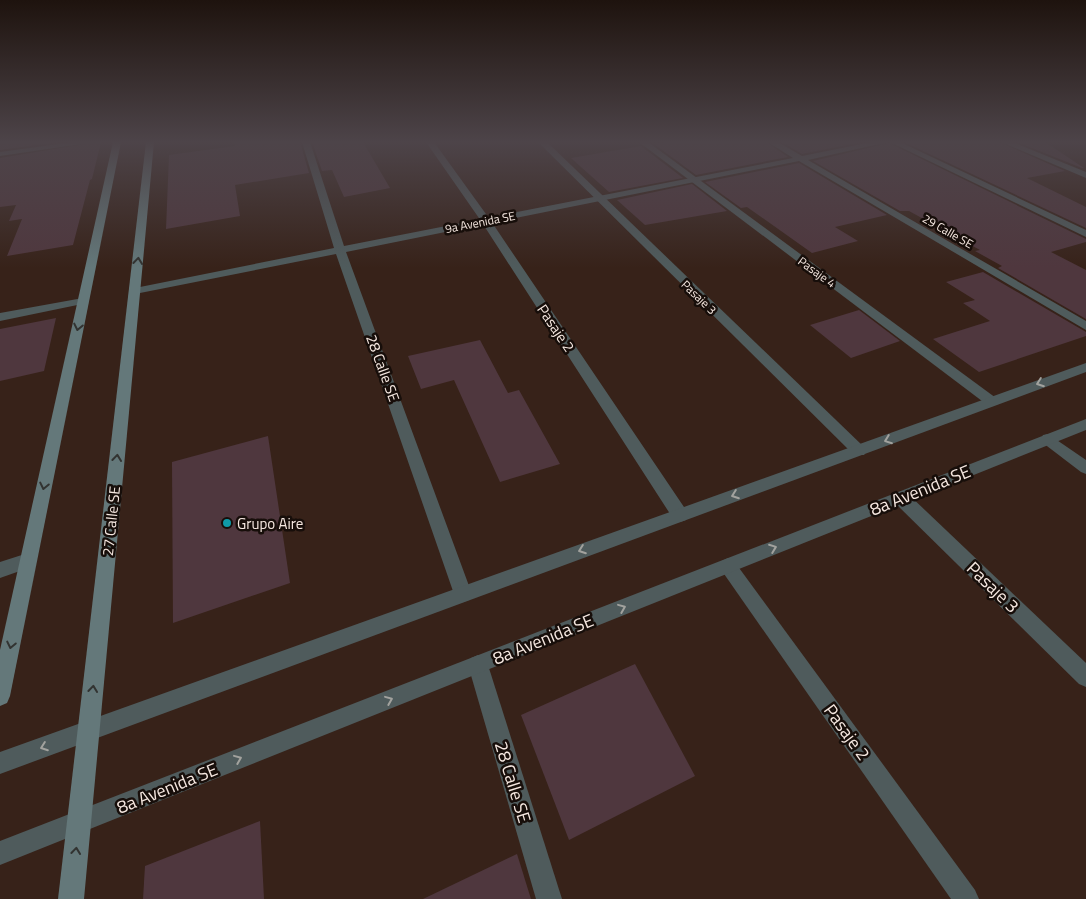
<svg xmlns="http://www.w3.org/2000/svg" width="1086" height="899" font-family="'Titillium Web',sans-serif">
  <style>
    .building { fill: #4f373e }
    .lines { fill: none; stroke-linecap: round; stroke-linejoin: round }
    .service { fill: #4f5b5c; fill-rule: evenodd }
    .minor { fill: #4f5b5c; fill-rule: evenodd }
    .tertiary { fill: #4f5b5c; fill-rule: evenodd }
    .secondary { fill: #64787a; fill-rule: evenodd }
    .oneway { stroke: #323331 }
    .oneway2 { stroke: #a2a29e }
    .culture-dot { fill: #0f9aa8; stroke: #170e0a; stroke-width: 2 }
    .labels { text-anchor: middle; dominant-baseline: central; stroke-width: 5; stroke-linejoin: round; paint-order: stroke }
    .far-street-label { font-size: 12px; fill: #f6e8e1; stroke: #170e0a }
    .street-label { font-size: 15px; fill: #f6e8e1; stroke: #170e0a }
    .poi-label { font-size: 15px; fill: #f6e8e1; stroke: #170e0a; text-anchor: start }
    .near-street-label { font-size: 18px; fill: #f6e8e1; stroke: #170e0a }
  </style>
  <rect width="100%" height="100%" fill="#372219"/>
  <g class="building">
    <polygon points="0,142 59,142 0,150"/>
    <polygon points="97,142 101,142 92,179 90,180 73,245 7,256 22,219 9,221 16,205 0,207 0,158"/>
    <polygon points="234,142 300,142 309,173 235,185 240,216 166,229 169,155 235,146"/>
    <polygon points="312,142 363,142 390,188 344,197 332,170 322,171"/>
    <polygon points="667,142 766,142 788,157 696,175 654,144"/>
    <polygon points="782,142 862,142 802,154"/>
    <polygon points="904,142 999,142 1065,171 1027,178 1086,207 1086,228"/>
    <polygon points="1017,142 1045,142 1084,168 1082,168"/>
    <polygon points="889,143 1086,239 1086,242 1051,252 1086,270 1086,319 998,268 1002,266 975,251 980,250 909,211 900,211 813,161"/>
    <polygon points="641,146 683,178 609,192 571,158"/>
    <polygon points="799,163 887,215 835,227 858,241 812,253 747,207 741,208 705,182"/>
    <polygon points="692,184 727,211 645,225 617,200"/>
    <polygon points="983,272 1086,332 1086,336 979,372 933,339 990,321 963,303 975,300 946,282"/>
    <polygon points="859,310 900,341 851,358 810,325"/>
    <polygon points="56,318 44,371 0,381 0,329"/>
    <polygon points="480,340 508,393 519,390 560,464 500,482 454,380 421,389 408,356"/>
    <polygon points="268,436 290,583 173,623 172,462"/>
    <polygon points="635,664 695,776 569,840 521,715"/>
    <polygon points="260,821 264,899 143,899 145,866"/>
    <polygon points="517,854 531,899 423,899"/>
  </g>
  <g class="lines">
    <g class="service">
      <polygon points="426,142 434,142 491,221 686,510 688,515 686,520 680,522 674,520 481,221"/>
      <polygon points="538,142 547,142 864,447 867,451 864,455 854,455"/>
      <polygon points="639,142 648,142 996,398 998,401 996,404 986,404"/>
      <polygon points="890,142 900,142 1086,230 1086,237"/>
      <polygon points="1048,434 1086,460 1086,474 1081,472 1043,443 1041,439 1043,435"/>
      <polygon points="901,492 907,493 1086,663 1086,687 1079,684 895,503 893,498 895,493"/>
      <polygon points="28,553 34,556 37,561 34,566 0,578 0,562"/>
      <polygon points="728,558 734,561 975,890 979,899 951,899 722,571 719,566 722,561"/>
    </g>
    <g class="minor">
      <polygon points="73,142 95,142 0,156 0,152"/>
      <polygon points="302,142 310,142 344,246 793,158 768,142 778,142 802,156 872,142 888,142 808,160 1086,321 1086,330 799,161 346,252 472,594 469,600 463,602 457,600 454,594 336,254 135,294 129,291 135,288 334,248"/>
      <polygon points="1001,142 1012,142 1086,172 1086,178"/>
      <polygon points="83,298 87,299 87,303 0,321 0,313"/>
      <polygon points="478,655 485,658 488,665 562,899 536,899 468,665 471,658"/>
    </g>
    <g class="tertiary">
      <polygon points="1086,363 1086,372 0,774 0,752"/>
      <polygon points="1086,419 1086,430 0,865 0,841"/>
    </g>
    <g class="secondary">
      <polygon points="113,142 121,142 10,696 7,703 0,706 0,650"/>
      <polygon points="146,142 154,142 84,899 58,899"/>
    </g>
  </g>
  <defs><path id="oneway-chevron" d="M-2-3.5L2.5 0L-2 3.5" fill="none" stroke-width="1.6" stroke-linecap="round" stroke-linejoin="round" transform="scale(1.25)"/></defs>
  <g class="oneway">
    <use href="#oneway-chevron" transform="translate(138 261) rotate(-84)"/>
    <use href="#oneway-chevron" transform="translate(78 327) rotate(102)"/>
    <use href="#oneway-chevron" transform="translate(117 458) rotate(-84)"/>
    <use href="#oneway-chevron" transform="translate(44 486) rotate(102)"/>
    <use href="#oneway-chevron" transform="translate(11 645) rotate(102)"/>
    <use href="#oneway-chevron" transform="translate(93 689) rotate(-84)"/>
    <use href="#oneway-chevron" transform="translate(76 851) rotate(-84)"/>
  </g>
  <g class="oneway2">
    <use href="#oneway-chevron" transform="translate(1040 383) rotate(160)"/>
    <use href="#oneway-chevron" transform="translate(888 440) rotate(159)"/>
    <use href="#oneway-chevron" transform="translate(735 495) rotate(160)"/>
    <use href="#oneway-chevron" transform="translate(773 548) rotate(-21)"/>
    <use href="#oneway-chevron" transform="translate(582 550) rotate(160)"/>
    <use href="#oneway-chevron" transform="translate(622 608) rotate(-22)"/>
    <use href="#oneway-chevron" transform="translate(389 700) rotate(-22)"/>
    <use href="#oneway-chevron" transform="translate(44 747) rotate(160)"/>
    <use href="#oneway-chevron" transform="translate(238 759) rotate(-22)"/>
  </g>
  <linearGradient id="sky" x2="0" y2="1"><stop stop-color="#1e130e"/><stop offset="0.53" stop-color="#4d4449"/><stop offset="1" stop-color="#4d4449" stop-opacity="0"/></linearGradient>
  <rect width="1086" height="268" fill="url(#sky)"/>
  <circle class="culture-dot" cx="227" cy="523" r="5"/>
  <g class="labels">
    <g class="far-street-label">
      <text transform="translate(480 222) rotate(-11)">9a Avenida SE</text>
      <text transform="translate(948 231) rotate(30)">29 Calle SE</text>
      <text transform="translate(817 272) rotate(36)">Pasaje 4</text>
      <text transform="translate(699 297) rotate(44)">Pasaje 3</text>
    </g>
    <g class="street-label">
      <text transform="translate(556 328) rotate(56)">Pasaje 2</text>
      <text transform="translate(383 368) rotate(70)">28 Calle SE</text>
      <text transform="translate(111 521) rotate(-84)">27 Calle SE</text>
    </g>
    <g class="poi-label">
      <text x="237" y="523">Grupo Aire</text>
    </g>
    <g class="near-street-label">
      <text transform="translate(920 490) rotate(-22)">8a Avenida SE</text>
      <text transform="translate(993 587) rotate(44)">Pasaje 3</text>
      <text transform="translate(543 639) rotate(-22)">8a Avenida SE</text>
      <text transform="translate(847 732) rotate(54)">Pasaje 2</text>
      <text transform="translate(513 782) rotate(73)">28 Calle SE</text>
      <text transform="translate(167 788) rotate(-22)">8a Avenida SE</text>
    </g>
  </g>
</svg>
